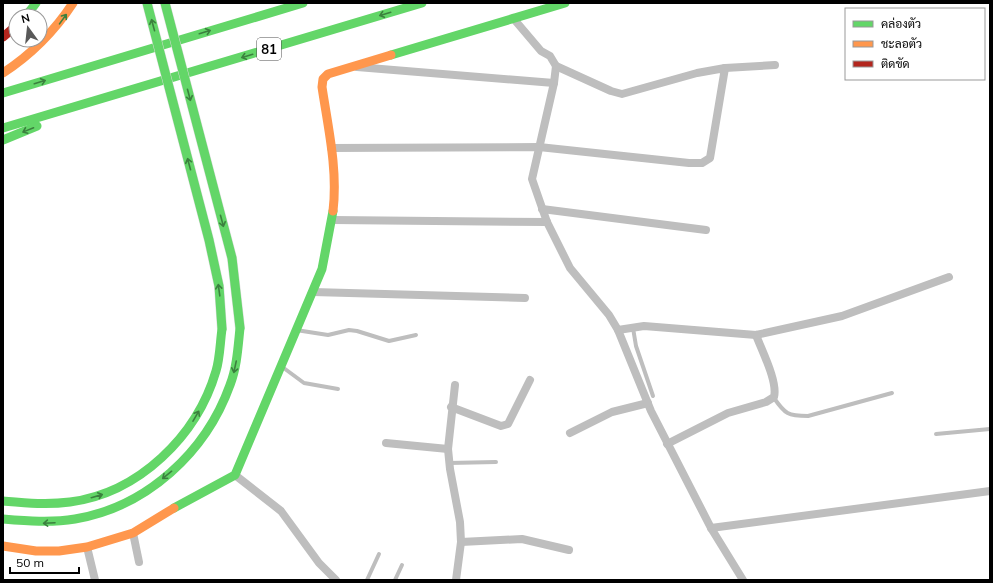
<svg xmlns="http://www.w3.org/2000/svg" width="993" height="583" font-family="Mulish,Sarabun,sans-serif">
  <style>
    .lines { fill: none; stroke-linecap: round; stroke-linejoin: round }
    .lane { stroke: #bebebe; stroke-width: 4 }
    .street { stroke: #bebebe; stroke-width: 8 }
    .fast { stroke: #63d668; stroke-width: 9 }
    .slow { stroke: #ff974d; stroke-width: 9 }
    .jam { stroke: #b3261e; stroke-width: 9 }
    .fast-bridge-casing { stroke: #dbdbdb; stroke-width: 10; stroke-linecap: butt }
    .fast-bridge { stroke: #63d668; stroke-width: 9 }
    .oneway { stroke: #3b803e }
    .labels { text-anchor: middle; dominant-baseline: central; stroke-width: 3; stroke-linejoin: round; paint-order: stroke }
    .shield { fill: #fff; stroke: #4c4c4c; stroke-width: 1 }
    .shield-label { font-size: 13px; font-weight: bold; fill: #000 }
  </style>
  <rect width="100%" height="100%" fill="#fff"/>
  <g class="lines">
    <g class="lane">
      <polyline points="633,328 636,346 653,396"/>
      <polyline points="296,330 328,335 349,330 357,331 389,341 416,335"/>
      <polyline points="281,366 304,383 338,389"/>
      <path d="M774 398C785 414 788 416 808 416L892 393"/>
      <polyline points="936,434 990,429"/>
      <polyline points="449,463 496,462"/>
      <polyline points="367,580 379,554"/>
      <polyline points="395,580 402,565"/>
    </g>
    <g class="street">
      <polyline points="513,18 541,51 550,56 556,66 554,83 532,179 547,222 570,268 609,315 618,330 651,411 711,528 743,580"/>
      <polyline points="357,67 554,83"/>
      <polyline points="725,68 775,65"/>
      <polyline points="331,148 539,147 689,163 702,163 710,158 725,68 697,73 622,94 611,91 556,66"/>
      <polyline points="542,209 706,230"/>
      <polyline points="333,220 547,222"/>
      <polyline points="313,292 525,298"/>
      <polyline points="618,330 644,326 756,335 842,316 949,277"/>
      <polyline points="455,385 448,449 450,469 460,522 461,542 456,580"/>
      <polyline points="451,407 501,426 508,424 530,380"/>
      <polyline points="570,433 612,412 648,403"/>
      <polyline points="386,443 448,449"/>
      <path d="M667 444 728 413 766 402 774 397C778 382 762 351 756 335"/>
      <polyline points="235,475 281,511 319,563 336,580"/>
      <polyline points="711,528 990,491"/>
      <polyline points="133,533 139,562"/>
      <polyline points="461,542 522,539 569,550"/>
      <polyline points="87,547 95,580"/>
    </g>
    <g class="fast">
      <polyline points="26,16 36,3"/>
      <polyline points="391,55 565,3"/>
      <polyline points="3,93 303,3"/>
      <polyline points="3,128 422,3"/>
      <polyline points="3,140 37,126"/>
      <path d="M3 501C26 503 47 505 70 502 139 493 197 436 216 371 220 358 220 343 222 329"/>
      <polyline points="174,508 235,475 322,269 333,211"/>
      <path d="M3 519C27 521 51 523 75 519 147 507 206 452 230 385 237 367 238 347 240 328"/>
    </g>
    <g class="slow">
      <path d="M3 73C32 54 54 32 73 3"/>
      <path d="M333 211C338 170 328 127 322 87L323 79 328 74 391 55"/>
      <polyline points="3,546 36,551 59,551 87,547 133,533 174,508"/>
    </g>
    <polyline class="jam" points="3,37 16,26"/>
    <defs>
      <g id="fast-bridge">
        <polyline points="147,3 209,240 219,286 222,329"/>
        <polyline points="165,3 232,258 240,328"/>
      </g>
    </defs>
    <use href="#fast-bridge" class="fast-bridge-casing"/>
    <use href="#fast-bridge" class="fast-bridge"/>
  </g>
  <defs><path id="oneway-shaft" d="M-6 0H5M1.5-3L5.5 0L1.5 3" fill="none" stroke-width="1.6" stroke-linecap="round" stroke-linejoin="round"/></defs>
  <g class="oneway">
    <use href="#oneway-shaft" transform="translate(385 14) rotate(163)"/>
    <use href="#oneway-shaft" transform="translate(63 19) rotate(-54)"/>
    <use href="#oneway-shaft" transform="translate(153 25) rotate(-105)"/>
    <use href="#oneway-shaft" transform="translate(205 32) rotate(-17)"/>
    <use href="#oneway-shaft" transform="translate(247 56) rotate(163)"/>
    <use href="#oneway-shaft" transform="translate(40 82) rotate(-17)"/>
    <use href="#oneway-shaft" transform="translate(189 95) rotate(75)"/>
    <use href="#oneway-shaft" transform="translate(28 130) rotate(158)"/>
    <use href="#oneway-shaft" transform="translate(189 164) rotate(-105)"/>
    <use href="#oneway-shaft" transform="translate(222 221) rotate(75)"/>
    <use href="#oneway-shaft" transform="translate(219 290) rotate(-98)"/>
    <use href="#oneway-shaft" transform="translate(235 367) rotate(102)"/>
    <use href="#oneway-shaft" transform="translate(196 416) rotate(-60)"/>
    <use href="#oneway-shaft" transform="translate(167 475) rotate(141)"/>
    <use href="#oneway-shaft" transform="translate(97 496) rotate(-16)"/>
    <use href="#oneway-shaft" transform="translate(49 523) rotate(177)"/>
  </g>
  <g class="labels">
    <rect class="shield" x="257" y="38" width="24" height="22" rx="3"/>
    <g class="shield-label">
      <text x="269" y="49">81</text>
    </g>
  </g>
  <rect width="993" height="583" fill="none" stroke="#000000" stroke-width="8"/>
  <rect x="845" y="8" width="140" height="72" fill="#ffffff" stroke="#999999"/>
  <rect x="853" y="21" width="20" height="6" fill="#63d668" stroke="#999999"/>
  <text x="881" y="28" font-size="12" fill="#000000">คล่องตัว</text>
  <rect x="853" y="41" width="20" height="6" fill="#ff974d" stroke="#999999"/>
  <text x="881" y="48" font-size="12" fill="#000000">ชะลอตัว</text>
  <rect x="853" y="61" width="20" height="6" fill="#b3261e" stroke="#999999"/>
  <text x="881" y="68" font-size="12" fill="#000000">ติดขัด</text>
  <g transform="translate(28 28) rotate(345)"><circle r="19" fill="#ffffff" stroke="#999999"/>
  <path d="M0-3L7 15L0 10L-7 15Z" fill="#595959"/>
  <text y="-6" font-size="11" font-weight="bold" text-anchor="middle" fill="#000000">N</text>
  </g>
  <path d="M10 567v6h69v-6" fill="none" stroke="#000000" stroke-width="2"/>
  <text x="16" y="567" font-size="12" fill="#000000" stroke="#ffffff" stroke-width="3" paint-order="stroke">50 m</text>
</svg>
